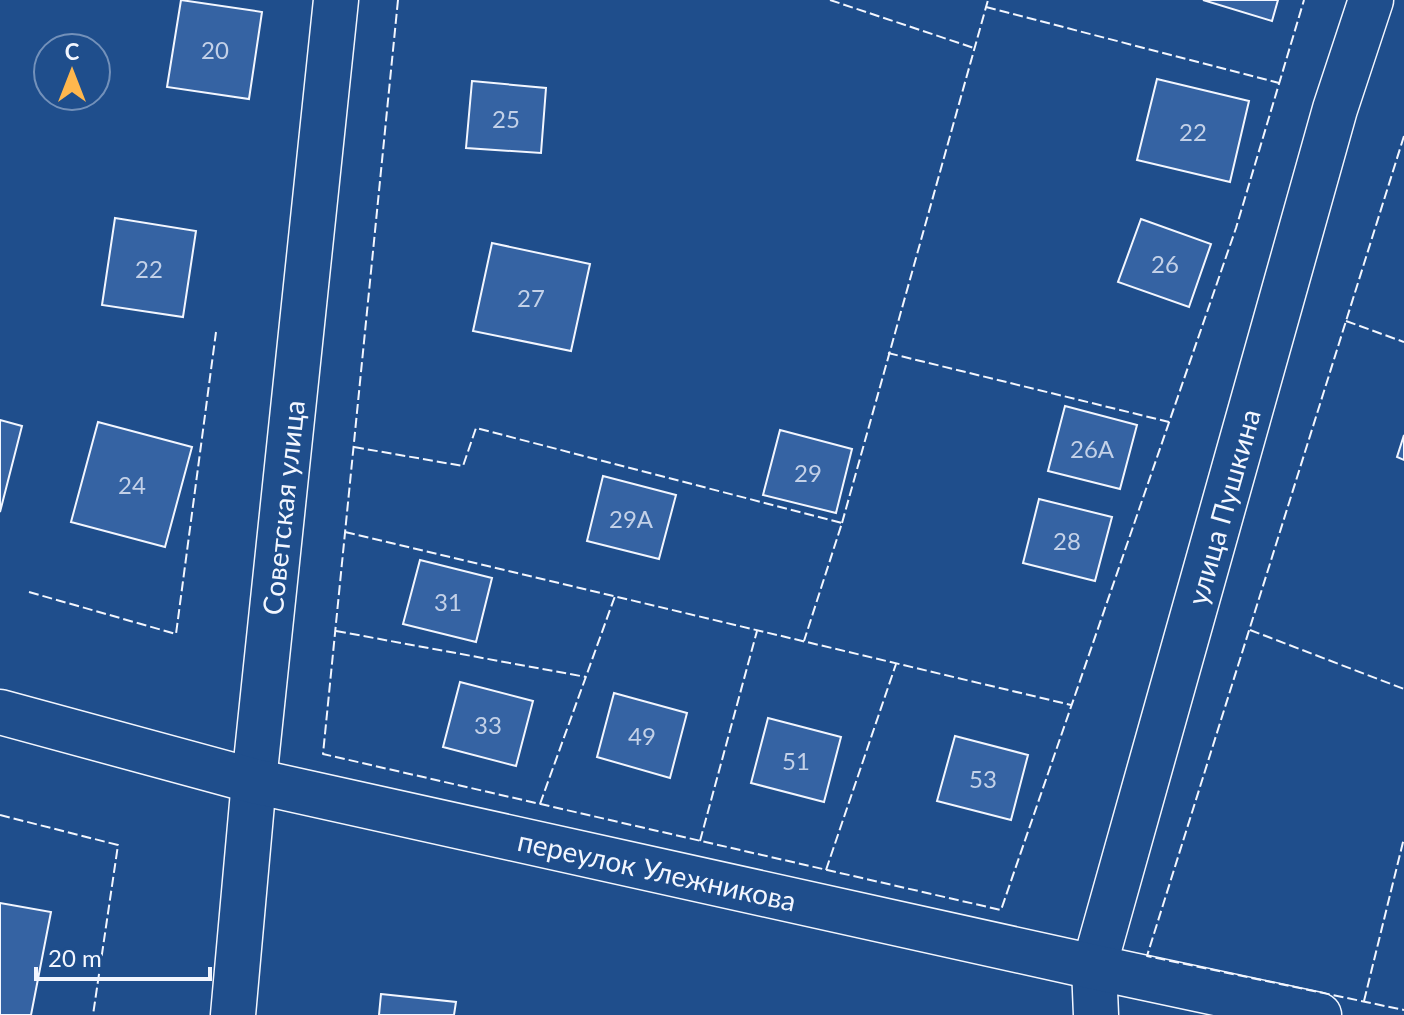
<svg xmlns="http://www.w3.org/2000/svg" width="1404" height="1015" font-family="Lato,sans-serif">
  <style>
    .building { fill: #3563a3; stroke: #f2f6ff; stroke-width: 2 }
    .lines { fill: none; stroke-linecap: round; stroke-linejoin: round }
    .minor-casing { stroke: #f2f6ff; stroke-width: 47 }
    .secondary-casing { stroke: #f2f6ff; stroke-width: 47 }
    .minor { stroke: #1f4e8c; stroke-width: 44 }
    .secondary { stroke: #1f4e8c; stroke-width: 44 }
    .fence { stroke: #f2f6ff; stroke-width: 2; stroke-dasharray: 10 4; stroke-linecap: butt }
    .labels { text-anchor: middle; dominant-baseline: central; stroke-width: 6; stroke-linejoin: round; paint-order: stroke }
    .number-label { font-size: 24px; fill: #c3d1e8 }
    .street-label { font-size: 28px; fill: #f2f6ff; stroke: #1f4e8c }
  </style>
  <rect width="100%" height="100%" fill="#1f4e8c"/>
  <g class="building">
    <polygon points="181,0 262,12 249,99 167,87"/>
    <polygon points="1203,0 1278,0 1272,21"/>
    <polygon points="1157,79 1249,101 1230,182 1137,160"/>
    <polygon points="472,81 546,88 541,153 466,148"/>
    <polygon points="115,218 196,231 183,317 102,305"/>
    <polygon points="1141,219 1211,244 1189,307 1118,282"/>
    <polygon points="492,243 590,264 571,351 473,331"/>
    <polygon points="1065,406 1137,425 1120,489 1048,471"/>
    <polygon points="0,420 22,426 0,512"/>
    <polygon points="98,422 192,447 165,547 71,522"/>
    <polygon points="780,430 852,449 836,513 763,495"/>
    <polygon points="1404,435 1404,460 1397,457"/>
    <polygon points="603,476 676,495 659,559 587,541"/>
    <polygon points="1039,499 1112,517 1095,581 1023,563"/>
    <polygon points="420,560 492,578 476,642 403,624"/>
    <polygon points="460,682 533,701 516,766 443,747"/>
    <polygon points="614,693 687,713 670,778 597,757"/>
    <polygon points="768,718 841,737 824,802 751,783"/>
    <polygon points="955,736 1028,755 1011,820 937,801"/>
    <polygon points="0,903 51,912 31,1015 0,1015"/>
    <polygon points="381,994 456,1002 454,1015 379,1015"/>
  </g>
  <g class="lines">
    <defs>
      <g id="minor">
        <path id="s1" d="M233 1015 254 781 336 0"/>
        <path id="s2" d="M1096 1015 1094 967 1335 109 1371 0"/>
      </g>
      <g id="secondary">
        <path id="s3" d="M0 712 254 781 1094 967 1319 1015"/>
      </g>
    </defs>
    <use href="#minor" class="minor-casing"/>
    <use href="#secondary" class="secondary-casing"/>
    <use href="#minor" class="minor"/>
    <use href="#secondary" class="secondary"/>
    <g class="fence">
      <polyline points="398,0 323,754 1001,910 1236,228 1304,0"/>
      <polyline points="830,0 974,48"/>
      <polyline points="986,7 1279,83"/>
      <polyline points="1404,136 1147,956 1404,1010"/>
      <polyline points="1346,321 1404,342"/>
      <polyline points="888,353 1169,422"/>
      <polyline points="354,447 463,466 476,428 842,523 804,641"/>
      <polyline points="842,523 988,0"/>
      <polyline points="345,532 1071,705"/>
      <polyline points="29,592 176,634 216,332"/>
      <polyline points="1250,630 1404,689"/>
      <polyline points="336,631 586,677"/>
      <polyline points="540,804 615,596"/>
      <polyline points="0,815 118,845 93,1015"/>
      <polyline points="700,841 757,631"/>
      <polyline points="826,870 896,664"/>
      <polyline points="1364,1001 1404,838"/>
    </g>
  </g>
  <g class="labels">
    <g class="number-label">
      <text x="215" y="49">20</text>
      <text x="506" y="118">25</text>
      <text x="1193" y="131">22</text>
      <text x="1165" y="263">26</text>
      <text x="149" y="268">22</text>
      <text x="531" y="297">27</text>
      <text x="1092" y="448">26А</text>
      <text x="808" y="472">29</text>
      <text x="132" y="484">24</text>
      <text x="631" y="518">29А</text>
      <text x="1067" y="540">28</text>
      <text x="448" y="601">31</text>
      <text x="488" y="724">33</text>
      <text x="642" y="735">49</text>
      <text x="796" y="760">51</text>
      <text x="983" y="778">53</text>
    </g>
    <g class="street-label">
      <text stroke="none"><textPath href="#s2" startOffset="526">улица Пушкина</textPath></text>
      <text stroke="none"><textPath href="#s1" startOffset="510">Советская улица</textPath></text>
      <text stroke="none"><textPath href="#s3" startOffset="676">переулок Улежникова</textPath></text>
    </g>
  </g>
  <g transform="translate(72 72)"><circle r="38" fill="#1f4e8c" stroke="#7391ba" stroke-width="2"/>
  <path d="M0-6L14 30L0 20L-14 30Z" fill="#ffb74d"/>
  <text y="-12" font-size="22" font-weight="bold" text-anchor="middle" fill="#f2f6ff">С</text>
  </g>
  <path d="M36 967v12h174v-12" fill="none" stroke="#f2f6ff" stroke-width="4"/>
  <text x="48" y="967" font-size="24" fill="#f2f6ff" stroke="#1f4e8c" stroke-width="6" paint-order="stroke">20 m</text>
</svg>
